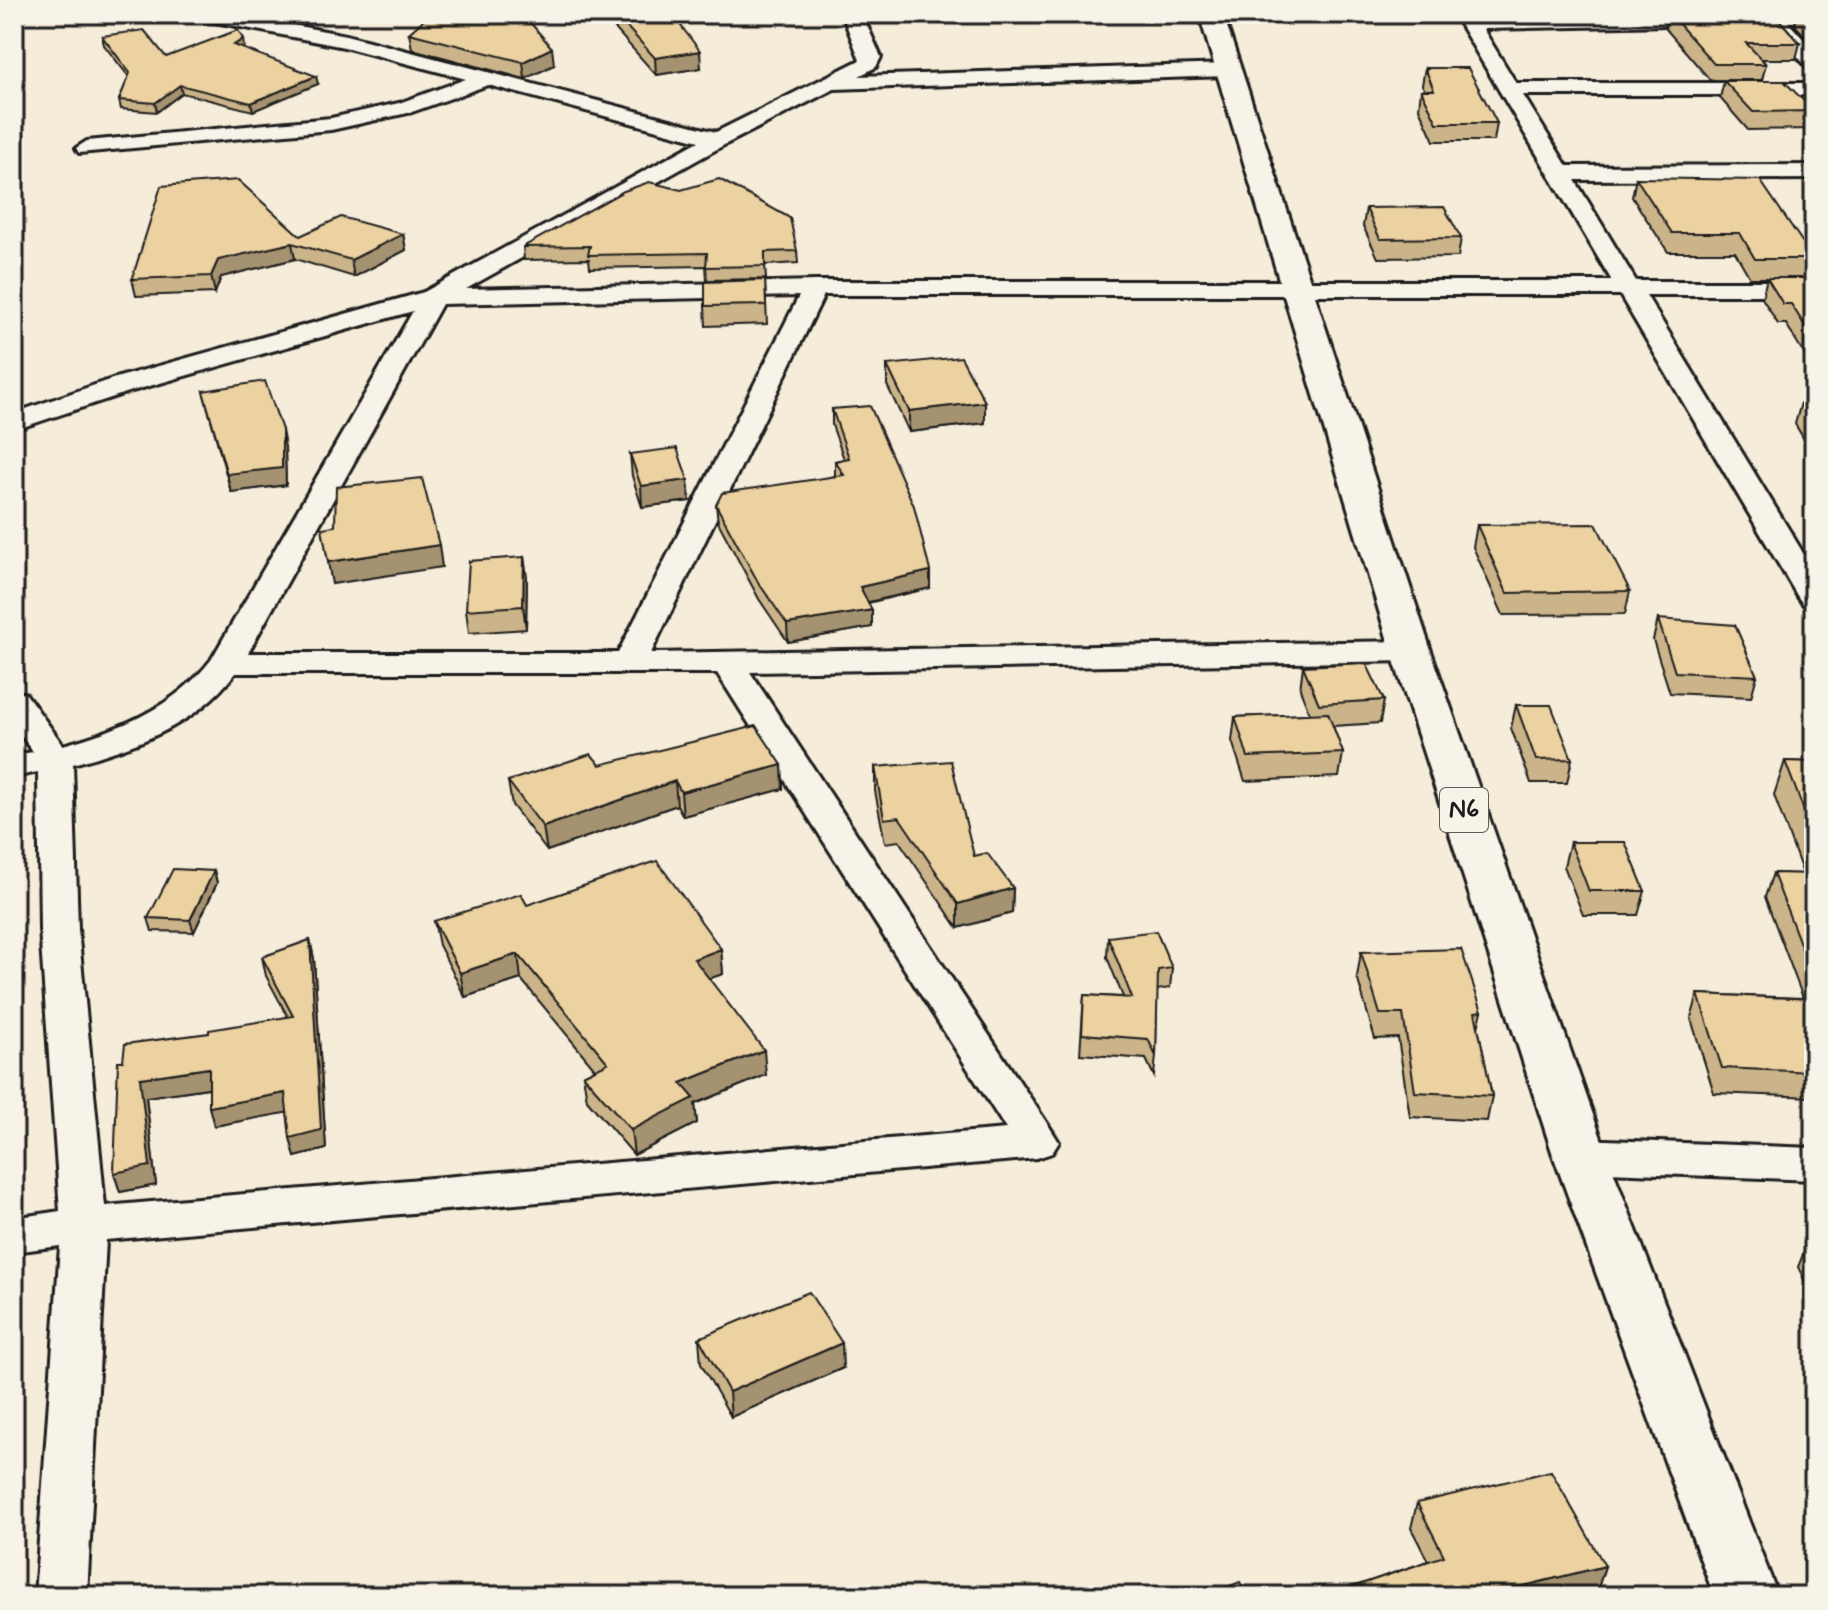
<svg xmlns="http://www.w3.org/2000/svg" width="1828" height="1610" font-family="Mynerve,sans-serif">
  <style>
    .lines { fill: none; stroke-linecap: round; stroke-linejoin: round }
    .minor-casing { stroke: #1c1c1c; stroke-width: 6 }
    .trunk-casing { stroke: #1c1c1c; stroke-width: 6 }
    .minor { fill: #f7f3e8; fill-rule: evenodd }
    .trunk { fill: #f7f3e8; fill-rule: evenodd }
    .wall { fill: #cbb48a; stroke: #1c1c1c; stroke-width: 2 }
    .shaded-wall { fill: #a59271; stroke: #1c1c1c; stroke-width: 2 }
    .building { fill: #ecd1a1; stroke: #1c1c1c; stroke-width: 2 }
    .labels { text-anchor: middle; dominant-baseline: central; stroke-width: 7; stroke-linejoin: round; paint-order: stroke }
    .shield { fill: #f7f3e8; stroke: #5e5c59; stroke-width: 2 }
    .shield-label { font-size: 26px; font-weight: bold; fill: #1c1c1c }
  </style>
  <rect width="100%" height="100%" fill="#f5ecda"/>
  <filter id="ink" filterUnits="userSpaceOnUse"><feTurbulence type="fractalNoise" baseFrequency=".0125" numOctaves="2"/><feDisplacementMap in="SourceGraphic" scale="16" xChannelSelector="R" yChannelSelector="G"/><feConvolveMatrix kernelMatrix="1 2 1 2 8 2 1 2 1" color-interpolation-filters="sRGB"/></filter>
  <g filter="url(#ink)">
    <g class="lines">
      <defs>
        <g id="minor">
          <polygon points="14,14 30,14 14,25"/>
          <path d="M195 14H235L346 35 716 132 860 60 842 14H862L881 57 876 67 859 76 1227 64 1237 70 1227 76 834 89 726 144 466 289 815 281H1612L1454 14H1474L1476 18 1814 14V22H1788L1814 51V69L1807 67 1768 23 1483 29 1516 83H1814V95H1523L1567 166 1814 165V179L1575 180 1636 281H1814V295H1646L1814 571V606L1803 604 1798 597 1620 295H824L651 653 1411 641 1423 644 1427 651 1423 658 1411 661 750 672 1052 1131 1059 1142 1052 1153 1037 1158 106 1240 87 1596H35L60 1246 14 1252V1218L60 1211 40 929 38 772 14 777V755L33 752 14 725V691L26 694 63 745C119 730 175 707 211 660L413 311 132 391 14 430V413L112 379 424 292 699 141 488 85 412 112 331 130 79 153 76 148 87 141 331 118 399 103 466 79 344 47 205 20ZM799 296 618 653H248L442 304ZM235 673H717L1006 1129 105 1206 78 929 73 764C134 747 196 726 235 673Z"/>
          <polygon points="1580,1139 1814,1148 1814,1180 1580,1171 1565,1166 1558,1155 1565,1144"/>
        </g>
        <polygon id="trunk" points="1199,14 1223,14 1431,651 1607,1155 1778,1596 1714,1596 1553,1155 1391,651"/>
      </defs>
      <use href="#minor" class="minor-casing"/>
      <use href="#trunk" class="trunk-casing"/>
      <use href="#minor" class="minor"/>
      <use href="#trunk" class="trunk"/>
    </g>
    <g class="wall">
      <polygon points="602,14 672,14 701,68 656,75"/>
      <polygon points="1330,14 1397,14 1359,24"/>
      <polygon points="1668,14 1774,14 1800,43 1796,59 1762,59 1766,64 1762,80 1710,80 1665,28"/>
      <polygon points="1797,14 1814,14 1814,46 1795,25"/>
      <polygon points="409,33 554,65 525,79 412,49"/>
      <polygon points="102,36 166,57 244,47 243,48 318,84 253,111 182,93 157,112 121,109 119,100 129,77 104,45"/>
      <polygon points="1425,68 1497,123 1494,141 1434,141 1419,108 1421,90 1425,90 1422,85"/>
      <polygon points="1724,81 1814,111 1810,129 1748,130 1720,98"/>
      <polygon points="1636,178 1814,258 1810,278 1750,278 1735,252 1668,252 1632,197"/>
      <polygon points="624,191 797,251 798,263 765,265 766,279 707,280 706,266 590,268 589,259 524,260 523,247"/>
      <polygon points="1366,208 1461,238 1458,257 1378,258 1363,226"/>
      <polygon points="403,234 406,250 354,277 295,259 221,277 215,293 136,296 132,279 300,236"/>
      <polygon points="1767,278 1814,278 1814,360 1808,360 1786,324 1778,324 1762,298"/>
      <polygon points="765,280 767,324 706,326 705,306"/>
      <polygon points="887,365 985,402 985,423 909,432 887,385"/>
      <polygon points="203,391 285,447 286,485 231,492"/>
      <polygon points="1801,403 1814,403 1814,456 1795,424"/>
      <polygon points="832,409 930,588 868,603 872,627 788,642 759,599 718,522 716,505 835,476 835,461 844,459 832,425"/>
      <polygon points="630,454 690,501 642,507 632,476"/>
      <polygon points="1477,525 1630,591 1625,614 1503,615 1473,547"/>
      <polygon points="524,557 527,579 526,629 469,633 466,610"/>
      <polygon points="1658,619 1757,676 1751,697 1670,693 1653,640"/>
      <polygon points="1303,666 1384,700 1380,723 1333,726 1343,753 1339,777 1245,781 1232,741 1235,717 1310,714 1300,689"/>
      <polygon points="1516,705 1572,759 1567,783 1531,783 1511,728"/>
      <polygon points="1785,761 1814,762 1814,1097 1714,1093 1691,1019 1698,994 1803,998 1765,897 1773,873 1803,874 1774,795"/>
      <polygon points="600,765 782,765 783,789 683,816 677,805 547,851 512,805 508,781"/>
      <polygon points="875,767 974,856 1013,888 1012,913 958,928 899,841 885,843 875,791"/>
      <polygon points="1570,842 1645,891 1638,915 1583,915 1564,866"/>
      <polygon points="214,871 217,883 194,932 152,931 148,918"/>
      <polygon points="527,905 721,949 723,974 709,978 766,1075 695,1104 697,1123 634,1155 587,1100 583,1075 595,1069 521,979 465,997 439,945 434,921"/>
      <polygon points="1108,937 1172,968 1170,988 1157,990 1156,1056 1154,1076 1146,1059 1080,1054 1084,995 1123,997 1107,957"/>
      <polygon points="310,940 314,959 326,1149 295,1157 287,1112 214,1126 209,1088 146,1097 156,1185 120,1192 114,1173 123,1061 209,1033 288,1017 266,976 262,957"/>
      <polygon points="1361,952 1482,1011 1478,1028 1492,1096 1487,1121 1410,1117 1398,1038 1375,1039 1357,977"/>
      <polygon points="1814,1241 1814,1300 1798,1267 1808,1242"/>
      <polygon points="699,1338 843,1368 731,1417 701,1364"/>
      <polygon points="1417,1503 1605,1566 1597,1591 1575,1596 1332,1596 1332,1594 1428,1561 1411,1528"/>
    </g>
    <g class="shaded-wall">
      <polygon points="1361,14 1397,14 1359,24"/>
      <polygon points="243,39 244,47 236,53 234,45"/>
      <polygon points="552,48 554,65 525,79 523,62"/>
      <polygon points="700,51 701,68 656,75 655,58"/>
      <polygon points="316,76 318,84 253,111 251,103"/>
      <polygon points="180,85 182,93 157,112 155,103"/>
      <polygon points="403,234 406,250 354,277 351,260"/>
      <polygon points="292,243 295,259 221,277 215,293 211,276 218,260"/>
      <polygon points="985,402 985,423 909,432 909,411"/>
      <polygon points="282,430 285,447 286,485 231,492 227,474"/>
      <polygon points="688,480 690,501 642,507 641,486"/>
      <polygon points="439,545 442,567 332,584 328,562"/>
      <polygon points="524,557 527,579 526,629 523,606"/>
      <polygon points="930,571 930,588 860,604 860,587"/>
      <polygon points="872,610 872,627 788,642 787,624"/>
      <polygon points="782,765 783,789 683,816 681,792"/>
      <polygon points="675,781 677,805 547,851 543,827"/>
      <polygon points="214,871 217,883 194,932 190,920"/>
      <polygon points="1013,888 1012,913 958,928 958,904"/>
      <polygon points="310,940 314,959 326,1149 295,1157 290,1138"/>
      <polygon points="721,949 723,974 696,983 694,959"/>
      <polygon points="518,954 521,979 465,997 460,973"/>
      <polygon points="764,1050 766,1075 695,1104 697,1123 634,1155 631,1130 681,1083"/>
      <polygon points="209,1068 214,1087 146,1097 156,1185 120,1192 114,1173 140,1078"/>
      <polygon points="285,1093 290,1112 214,1126 209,1107"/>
      <polygon points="842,1343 843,1368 731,1417 729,1392"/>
      <polygon points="1605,1566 1597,1591 1575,1596 1482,1596"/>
    </g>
    <g class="building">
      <polygon points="430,14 523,14 552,48 523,62 409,33"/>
      <polygon points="615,14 672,14 700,51 655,58"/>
      <polygon points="1670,14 1774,14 1800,43 1746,43 1766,64 1714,64"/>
      <polygon points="1808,14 1814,14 1814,21"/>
      <polygon points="144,30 166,57 238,30 243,39 234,45 316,76 251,103 180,85 155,103 119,100 130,73 102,36"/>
      <polygon points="1425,68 1468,68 1497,123 1437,123 1421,90 1434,90"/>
      <polygon points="1724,81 1784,81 1814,111 1753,112"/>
      <polygon points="1636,178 1760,180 1814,259 1755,259 1740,233 1672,233"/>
      <polygon points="719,179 790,218 797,251 765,252 765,266 706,267 707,253 588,255 590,246 523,247 624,191 649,182 681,190"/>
      <polygon points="238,180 300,236 341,217 403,234 351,260 292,243 218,260 211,276 132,279 161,186"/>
      <polygon points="1444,207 1461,238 1380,239 1366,208"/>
      <polygon points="1767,278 1814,278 1814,340 1791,304 1783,304"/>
      <polygon points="765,280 766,305 705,306 705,282"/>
      <polygon points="961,357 985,402 909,411 887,365"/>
      <polygon points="265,381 282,430 282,468 227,474 203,391"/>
      <polygon points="1801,403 1814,403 1814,425"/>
      <polygon points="870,406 914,506 930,571 860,587 872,610 787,624 758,582 716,505 722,493 844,475 835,461 849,458 832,409"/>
      <polygon points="677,448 688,480 641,486 630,454"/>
      <polygon points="422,478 439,545 328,562 322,528 335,526 336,487"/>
      <polygon points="1596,524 1630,591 1507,593 1477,525"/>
      <polygon points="524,557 523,606 466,610 469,561"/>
      <polygon points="1658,619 1735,625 1757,676 1675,672"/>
      <polygon points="1366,663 1384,700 1319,704 1303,666"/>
      <polygon points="1516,705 1551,705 1572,759 1536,760"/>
      <polygon points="1328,713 1343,753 1248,757 1235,717"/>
      <polygon points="756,726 782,765 681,792 675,781 543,827 508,781 591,754 600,765"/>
      <polygon points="951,761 974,856 987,853 1013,888 958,904 899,817 884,819 875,767"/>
      <polygon points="1785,761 1814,762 1814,837"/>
      <polygon points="1570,842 1625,842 1645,891 1589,891"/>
      <polygon points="657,861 721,949 694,959 764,1050 681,1083 694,1098 631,1130 583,1075 608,1063 518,954 460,973 434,921 521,894 527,905"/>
      <polygon points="173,869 214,871 190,920 148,918"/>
      <polygon points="1773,873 1814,874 1814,980"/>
      <polygon points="1156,931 1172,968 1158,970 1156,1056 1148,1039 1082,1034 1084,995 1132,998 1108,937"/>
      <polygon points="310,940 321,1130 290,1138 285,1093 209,1107 209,1068 140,1078 150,1166 114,1173 118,1061 123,1061 125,1044 209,1033 209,1030 293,1016 262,957"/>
      <polygon points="1461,949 1482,1011 1475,1012 1492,1096 1415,1092 1403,1014 1380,1014 1361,952"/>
      <polygon points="1698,994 1814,999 1814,1072 1722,1068"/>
      <polygon points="1814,1241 1814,1254 1808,1242"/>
      <polygon points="809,1292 842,1343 729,1392 699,1338"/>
      <polygon points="1551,1471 1605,1566 1482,1596 1333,1596 1332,1594 1444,1556 1417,1503"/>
      <polygon points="1240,1582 1247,1596 1204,1596"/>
    </g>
  </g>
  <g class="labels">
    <rect class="shield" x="1440" y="788" width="48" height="44" rx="6"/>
    <g class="shield-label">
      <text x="1464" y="810">N6</text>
    </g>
  </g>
  <rect width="1828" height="1610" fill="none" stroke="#f7f3e8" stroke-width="48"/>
  <rect x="24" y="24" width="1780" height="1562" fill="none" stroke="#1c1c1c" stroke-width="3" filter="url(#ink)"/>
</svg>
